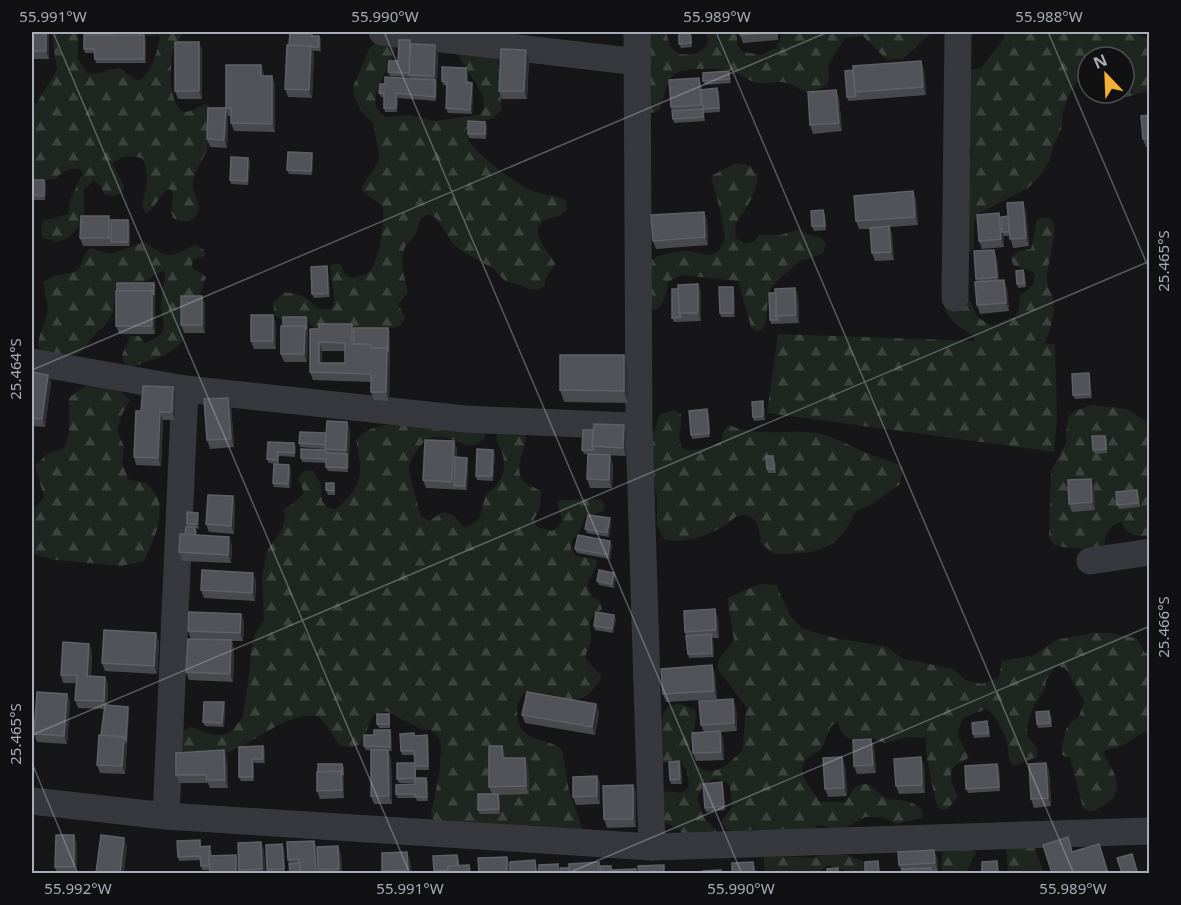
<svg xmlns="http://www.w3.org/2000/svg" width="1181" height="905" font-family="'Noto Sans',sans-serif">
  <style>
    .forest { fill: url(#forest-firs) }
    .lines { fill: none; stroke-linecap: round; stroke-linejoin: round }
    .minor { stroke: #37383d; stroke-width: 27 }
    .wall { fill: #47494d; fill-rule: evenodd }
    .shaded-wall { fill: #2f3033 }
    .building { fill: #525359; stroke: #5f6168; stroke-width: 1.5; fill-rule: evenodd }
    .ticks { fill: none; stroke: #a8adb8; stroke-width: 1.5; stroke-opacity: 0.45 }
    .neatline { fill: none; stroke: #a8adb8; stroke-width: 2 }
    .ticks-label { font-size: 15px; text-anchor: middle; fill: #a8adb8 }
  </style>
  <defs>
    <pattern id="forest-firs" width="22" height="20" patternUnits="userSpaceOnUse" patternTransform="scale(1.5)"><rect width="22" height="20" fill="#1e261f"/><path d="M5 1l3.5 6h-7zM16 11l3.5 6h-7z" fill="#3c433d"/></pattern>
  </defs>
  <rect width="100%" height="100%" fill="#161618"/>
  <g class="forest">
    <path d="M51 32H78V59L87 73C99 76 108 69 120 68L134 79 141 80C153 69 156 54 160 38L158 35 134 38 124 32H182C182 38 177 41 174 48 169 60 168 109 185 112 192 112 199 106 206 104L210 107C211 114 208 119 207 125 206 133 209 142 207 149 204 159 194 171 193 183 191 193 203 203 197 214 191 224 182 222 173 218L171 210 173 193 170 189 166 190 150 211 146 213C138 204 146 194 147 184 148 175 146 167 143 159 131 154 122 156 112 164L124 186 121 193 114 196 104 194 101 186 94 181 84 189V218L80 225 69 237 58 242 43 238 41 230 43 221 68 214 71 198 83 173 80 169C69 168 63 170 56 179L32 181V108L37 103 57 70Z"/>
    <path d="M648 32H666L670 46 679 54C692 55 699 55 708 44L707 32H737V45L743 52 761 55 776 48 783 32H932L903 59 887 60 863 36 845 38 828 65 829 79 827 86 807 93C798 88 788 81 777 82 772 82 765 84 759 83 749 82 742 75 734 72 721 68 686 67 675 74 664 82 665 100 659 111L652 113 647 110V83L651 67Z"/>
    <polygon points="1005,32 1133,32 1149,39 1149,91 1123,98 1106,93 1124,93 1124,57 1088,57 1088,81 1077,81 1068,96 1063,112 1061,129 1054,145 1049,162 1040,176 1028,188 978,214 974,221 974,247 968,254 968,168 972,150 965,143 964,71 981,68 1004,38"/>
    <path d="M377 43 396 45C395 65 359 100 385 117L409 115 435 121 478 115C498 101 461 68 457 51L498 58 502 109 493 118 469 125 466 130C467 133 467 137 468 139 474 153 515 183 530 190 541 195 554 194 565 200L567 210C560 217 555 216 546 220 525 229 550 253 555 264L546 278 544 287 536 290 528 289 520 285 505 281 494 269 462 251 452 243 437 219 429 214C419 218 420 221 417 231 415 237 409 241 406 246 398 259 405 279 408 293L398 304 405 318 400 326 380 330 315 329 306 319 282 320 275 316 273 303 283 293C291 292 299 294 306 298 315 305 318 313 331 308L334 305V297L330 267 332 264H340C344 272 346 279 356 277 361 276 366 275 369 272 379 262 385 220 383 207L363 191 362 187 378 162 379 154 373 123 361 111 354 95 353 87 370 47Z"/>
    <path d="M736 163 750 166 758 175C757 182 754 193 751 199 745 214 730 222 737 239L745 243 754 242 759 235H780L797 230 813 236 821 237 826 245 823 253 809 259 801 260C792 268 775 281 770 291 765 303 770 319 762 330L756 331 751 327 738 281 682 275 668 282C667 293 665 303 656 310L652 309 648 262C660 254 675 251 689 251 700 252 712 260 720 249L721 245 725 241C723 218 717 198 711 176Z"/>
    <path d="M1050 217C1061 232 1046 262 1047 280 1047 286 1051 292 1053 298 1056 310 1051 333 1044 343L1055 344 1057 421 1054 452 767 413 778 334 975 341 973 336C958 326 946 319 943 301L967 294 977 317 992 326 1016 316 1019 307 1020 295C1028 289 1039 283 1033 272L1013 265 1011 257 1018 251 1031 249 1037 219Z"/>
    <path d="M144 242 163 254 172 255 196 245 204 250 206 256 193 259 192 267 206 277 199 298 183 304C178 316 179 326 184 338 176 355 148 361 131 367L124 363 122 355 130 336H139L145 343C175 331 160 323 161 301 162 291 165 282 165 272L162 271C153 275 146 283 135 284 128 284 124 283 116 286L113 313 104 327 97 332 79 354C66 357 50 354 39 349 36 334 48 322 48 307 47 299 44 291 43 283 56 270 71 277 78 269 84 262 83 253 91 248L111 254Z"/>
    <path d="M100 383 118 389 130 400 122 414 117 430 124 447 122 464 129 480 146 483C149 487 154 491 156 495 167 513 152 544 144 561L121 566 56 560 32 554V511L44 497 35 466 47 454 64 448 69 432V398L83 387Z"/>
    <path d="M1092 405 1127 409 1149 424V536C1136 537 1126 535 1121 522 1110 525 1105 533 1104 545 1088 551 1070 549 1054 545L1049 538 1051 471 1067 441 1066 433 1069 416 1075 411Z"/>
    <path d="M674 410 681 414C683 427 676 436 682 448 694 453 711 448 722 441L723 432 729 425C758 438 791 428 821 434 838 438 853 448 869 454 881 458 892 461 903 467L900 484 871 505 856 511C836 554 817 553 774 554L761 543C760 532 758 514 742 515 735 515 732 521 727 524 709 535 684 545 664 539L657 525V498L651 466V440L660 414Z"/>
    <path d="M403 422 481 427 486 434C472 467 441 414 418 449 415 454 410 461 409 466 408 471 419 509 421 516L429 521 443 512 453 515 465 528 479 519 486 494C499 486 507 472 503 456 501 446 496 444 497 433L526 432C528 447 513 465 522 479 526 486 535 486 541 492L540 508 534 519 537 527 552 531C567 522 561 517 557 503L560 500 601 499 605 507 603 511 584 518C583 529 578 532 572 540L571 549 576 556 595 559 598 563 587 585 593 597 599 600 602 609C579 626 595 626 590 644 588 649 586 653 585 658L602 677C598 683 592 692 586 696 566 708 545 690 524 693 519 700 516 706 517 715 520 743 543 736 562 749L569 791 582 827 580 834 464 826 451 820 434 821 431 814 440 770 441 742 437 735 430 730 421 729 386 711C385 711 377 714 376 714 361 724 373 755 339 745L330 730 319 717C313 716 306 715 300 717 262 725 223 775 182 750L183 731 191 727 214 735H223L232 731 243 717 250 667 251 650 255 634 264 620 262 576 267 551 282 529 285 517 283 509 291 505 304 493 298 478 304 471 313 470 321 484 322 501 328 508 336 509C364 485 363 474 356 440 368 425 386 426 403 422Z"/>
    <path d="M760 584 776 585 791 617 803 629 835 638 888 647 901 658 953 669 965 680 982 684 999 677 1002 661 1034 655 1056 640 1092 633H1110L1136 638 1145 653H1149V731C1137 733 1129 744 1118 747 1111 749 1109 748 1103 752 1107 761 1116 773 1117 783 1119 798 1102 808 1090 812L1083 808 1070 758 1062 755V746L1066 729 1071 722 1079 717 1084 701 1065 668 1056 666 1046 680 1045 688 1032 710 1027 727V735L1037 748V757L1013 766C1007 758 1009 752 1007 743 1004 731 996 715 986 709L963 718 957 734 969 757C965 761 960 762 955 766 946 774 954 787 958 796L948 809 940 810 936 803 926 754V738L909 737 885 743 870 738 853 739 845 736 840 730 838 722 831 726 821 750C788 764 806 781 820 802H846C850 795 853 786 862 784 872 783 875 791 883 796 896 804 905 795 923 810L922 818 897 824 883 817H865L843 829H835L818 825 809 832 778 835 755 829 733 833 726 829 721 822 732 807 730 786 727 782 714 779 703 785 697 799 705 819 716 830 715 838 691 841 679 830 664 822 663 791 682 793 689 787 687 771 682 763 676 761 662 764C662 749 654 704 677 704 683 704 690 708 695 710 700 730 677 757 702 769 718 776 731 761 742 751 745 737 743 721 747 708L717 668 719 659 734 640 727 598Z"/>
    <polygon points="1034,846 1044,873 1008,873 1006,849"/>
    <polygon points="974,849 976,853 966,873 943,873 941,867 943,850"/>
    <polygon points="835,851 863,861 864,870 860,874 845,873 843,870 827,865 819,873 766,873 764,866 764,857 773,856 813,858"/>
  </g>
  <g class="lines">
    <g class="minor">
      <polyline points="382,32 638,62"/>
      <polyline points="637,32 639,426 652,847"/>
      <polyline points="955,298 958,32"/>
      <polyline points="32,362 185,389 465,419 629,426"/>
      <polyline points="1090,561 1150,552"/>
      <polyline points="32,801 166,816 652,847 1150,831"/>
      <polyline points="166,816 185,389"/>
    </g>
  </g>
  <g class="wall">
    <rect x="32" y="32" width="17" height="27"/>
    <polygon points="82,32 114,32 114,35 146,39 146,63 96,63 95,59 94,53 85,53 84,49 84,35"/>
    <polygon points="691,32 692,47 681,48 679,44"/>
    <polygon points="778,32 778,40 743,43 740,35"/>
    <polygon points="313,36 319,36 321,40 321,51 313,51 314,54 312,98 288,97 285,89 289,45"/>
    <polygon points="410,40 411,44 438,53 436,101 398,98 397,112 385,112 384,108 384,97 381,97 379,93 411,79 410,77 390,76 388,72 398,61"/>
    <polygon points="202,50 202,99 178,99 175,91"/>
    <polygon points="529,58 527,99 502,99 499,91"/>
    <polygon points="924,69 926,95 848,101 847,97 845,71"/>
    <polygon points="468,72 468,82 472,83 473,87 472,114 448,113 446,108 447,86 443,85 442,81"/>
    <polygon points="264,73 264,76 272,76 275,85 275,132 234,131 231,123 231,116 228,116 227,148 210,147 207,139 226,108"/>
    <polygon points="730,75 731,83 705,85 703,81"/>
    <polygon points="702,86 702,90 719,92 720,112 704,113 705,121 674,123 671,107"/>
    <polygon points="836,90 839,98 842,131 813,134 810,125"/>
    <polygon points="1149,115 1149,147 1146,147 1143,139"/>
    <polygon points="485,122 487,126 486,139 469,138 468,134"/>
    <polygon points="312,153 313,158 312,175 289,174 287,170"/>
    <polygon points="250,162 248,185 231,184 230,180"/>
    <polygon points="32,180 44,180 46,184 45,200 32,200"/>
    <polygon points="913,191 916,199 918,225 890,227 892,234 894,260 875,261 872,253 870,229 859,229 856,221"/>
    <polygon points="823,210 825,214 826,230 814,231 812,226"/>
    <polygon points="1026,210 1029,246 1013,248 1010,236 1004,236 1004,247 982,249 979,241 1001,217 1008,216"/>
    <polygon points="704,212 707,220 708,245 656,249 653,241"/>
    <polygon points="111,220 130,224 130,246 83,246 80,238"/>
    <polygon points="997,258 999,280 1007,288 1009,311 980,314 977,305 977,282 976,279"/>
    <polygon points="327,266 328,270 330,297 314,298 312,294"/>
    <polygon points="1023,270 1025,274 1026,287 1018,288 1017,284"/>
    <polygon points="154,283 155,287 155,334 119,334 116,326"/>
    <polygon points="698,284 701,292 701,321 674,322 672,318 678,289"/>
    <polygon points="733,287 734,291 735,317 721,317 720,313"/>
    <polygon points="795,288 798,296 799,323 771,324 770,320 776,293"/>
    <polygon points="202,296 205,304 205,333 184,333 181,325"/>
    <polygon points="306,317 308,321 307,362 284,362 281,354"/>
    <polygon points="276,323 276,349 254,349 251,341"/>
    <path d="M354 328 390 332 389 401 374 400 371 392V382L313 380 310 372 319 329ZM322 351H345V363H322Z"/>
    <polygon points="624,355 628,367 628,403 564,402 560,390"/>
    <polygon points="32,372 48,375 51,383 45,427 32,426"/>
    <polygon points="1090,377 1092,398 1075,399 1073,395"/>
    <polygon points="176,395 175,420 163,420 161,466 136,465 134,457 141,411"/>
    <polygon points="763,401 764,405 765,420 754,421 753,417"/>
    <polygon points="231,406 234,447 210,449 207,440"/>
    <polygon points="709,414 710,437 692,439 691,435"/>
    <polygon points="347,422 350,430 348,472 328,471 326,467 326,463 302,462 301,458 326,450 325,449 300,447 299,443 326,433"/>
    <polygon points="624,425 627,433 626,456 584,454 582,450 593,430"/>
    <polygon points="1105,436 1107,440 1107,453 1095,454 1093,450"/>
    <polygon points="454,441 457,449 456,457 467,458 468,462 467,490 426,488 423,480"/>
    <polygon points="268,442 296,447 295,457 279,456 279,464 269,463 267,459"/>
    <polygon points="495,454 493,481 477,480 476,476"/>
    <polygon points="775,460 776,473 768,473 767,469"/>
    <polygon points="613,464 612,488 590,488 587,479"/>
    <polygon points="291,469 290,488 274,487 273,483"/>
    <polygon points="334,483 335,487 335,495 328,495 326,490"/>
    <polygon points="1094,487 1095,510 1072,512 1069,504"/>
    <polygon points="1139,495 1140,507 1119,509 1117,505"/>
    <polygon points="233,496 235,504 234,534 209,532 206,524"/>
    <polygon points="199,517 199,529 195,528 197,532 196,535 232,545 231,563 182,561 179,552 188,527 187,524"/>
    <polygon points="611,523 609,537 587,533 585,529"/>
    <polygon points="612,545 610,559 577,553 575,549"/>
    <polygon points="614,573 616,577 614,588 599,585 597,581"/>
    <polygon points="256,581 255,601 204,598 201,590"/>
    <polygon points="241,614 244,622 243,641 232,641 234,649 233,682 189,680 186,672 191,639 188,631"/>
    <polygon points="614,615 616,619 613,633 595,630 594,626"/>
    <polygon points="718,617 719,638 713,638 714,657 689,658 688,654 686,636 685,632"/>
    <polygon points="159,641 157,674 105,671 102,663"/>
    <polygon points="92,652 91,676 105,677 108,685 107,705 128,707 129,711 125,774 100,773 97,765 105,709 78,708 75,700 76,683 63,683 61,675"/>
    <polygon points="715,673 717,699 666,702 663,694"/>
    <polygon points="67,694 70,702 67,744 37,742 34,734"/>
    <polygon points="596,704 599,713 595,735 525,723 522,715"/>
    <polygon points="225,706 224,727 205,726 203,722"/>
    <polygon points="736,707 737,731 721,732 723,739 724,760 696,761 693,753 704,732 701,725"/>
    <polygon points="389,714 390,718 390,728 379,728 377,724"/>
    <polygon points="1051,715 1052,727 1038,728 1037,724"/>
    <polygon points="989,726 990,737 974,738 973,734"/>
    <polygon points="390,730 391,734 392,751 388,751 391,758 392,804 374,804 371,796 371,750 366,750 364,746 374,735"/>
    <polygon points="415,736 429,740 429,770 416,770 416,778 426,778 428,782 428,801 417,801 416,798 397,798 396,794 415,784 415,783 399,783 397,779 415,763 414,755 402,755 401,751"/>
    <polygon points="871,739 874,747 876,773 857,774 854,766"/>
    <polygon points="263,746 265,750 265,763 254,763 254,781 241,781 239,777 239,747"/>
    <polygon points="502,746 505,754 505,758 525,758 528,766 529,794 499,795 500,814 480,814 478,810 492,794 489,787"/>
    <polygon points="227,758 228,788 210,788 208,783 179,783 176,775"/>
    <polygon points="679,761 681,765 682,784 671,784 670,780"/>
    <polygon points="1046,763 1049,771 1051,806 1034,808 1031,799"/>
    <polygon points="342,764 344,768 344,798 320,799 317,791"/>
    <polygon points="997,764 999,768 1000,791 968,793 966,789"/>
    <polygon points="845,765 847,796 828,797 825,789"/>
    <polygon points="924,765 925,793 899,794 896,786"/>
    <polygon points="597,776 600,784 600,804 576,805 573,797"/>
    <polygon points="633,785 636,793 636,827 607,828 604,819"/>
    <polygon points="723,786 725,810 706,812 705,808"/>
    <polygon points="200,840 201,847 211,851 212,856 236,855 238,863 264,850 265,873 240,873 239,871 239,873 210,873 210,870 202,870 201,866 200,860 179,861 178,857"/>
    <polygon points="314,841 317,849 318,873 290,873 289,864 288,860"/>
    <polygon points="77,843 77,873 57,873 55,867"/>
    <polygon points="282,844 284,848 285,873 268,873 267,870"/>
    <polygon points="341,854 342,873 320,873 318,870"/>
    <polygon points="937,858 938,872 932,872 932,873 902,873 899,865"/>
    <polygon points="459,859 459,866 470,873 434,873 434,871"/>
    <polygon points="410,860 411,873 383,873 382,871"/>
  </g>
  <g class="shaded-wall">
    <polygon points="46,32 49,32 49,59 46,51"/>
    <polygon points="690,32 691,32 692,47 691,43"/>
    <polygon points="144,35 146,39 146,63 144,59"/>
    <polygon points="319,36 321,40 321,51 319,47"/>
    <polygon points="199,42 202,50 202,99 199,91"/>
    <polygon points="435,45 438,53 436,101 435,97 435,80 434,76"/>
    <polygon points="311,46 314,54 312,98 309,90"/>
    <polygon points="526,50 529,58 527,99 524,91"/>
    <polygon points="921,61 924,69 926,95 923,87"/>
    <polygon points="261,65 264,73 264,85 261,76"/>
    <polygon points="466,68 468,72 467,86 466,82"/>
    <polygon points="272,76 275,85 275,132 272,124"/>
    <polygon points="699,78 702,86 704,109 703,109 701,105"/>
    <polygon points="472,83 473,87 472,114 470,110"/>
    <polygon points="717,88 719,92 720,112 719,108"/>
    <polygon points="836,90 839,98 842,131 839,123"/>
    <polygon points="396,93 398,98 397,112 396,108"/>
    <polygon points="226,108 228,116 227,148 224,140"/>
    <polygon points="485,122 487,126 486,139 485,134"/>
    <polygon points="312,153 313,158 312,175 311,171"/>
    <polygon points="248,158 250,162 248,185 247,181"/>
    <polygon points="44,180 46,184 45,200 44,196"/>
    <polygon points="913,191 916,199 918,225 915,217"/>
    <polygon points="1023,202 1026,210 1029,246 1026,238"/>
    <polygon points="704,212 707,220 708,245 705,237"/>
    <polygon points="999,213 1002,221 1002,232 1004,236 1004,247 1001,239"/>
    <polygon points="109,216 112,224 111,242 109,238"/>
    <polygon points="128,220 130,224 130,246 128,242"/>
    <polygon points="889,226 892,234 894,260 891,252"/>
    <polygon points="994,250 997,258 1000,285 997,277"/>
    <polygon points="327,266 328,270 330,297 328,293"/>
    <polygon points="1004,280 1007,288 1009,311 1006,303"/>
    <polygon points="154,283 155,287 155,299 154,295"/>
    <polygon points="698,284 701,292 701,321 698,313"/>
    <polygon points="733,287 734,291 735,317 733,313"/>
    <polygon points="795,288 798,296 799,323 796,315"/>
    <polygon points="152,291 155,299 155,334 152,326"/>
    <polygon points="202,296 205,304 205,333 202,325"/>
    <polygon points="273,315 276,323 276,349 273,341"/>
    <polygon points="306,317 308,321 307,362 304,354 305,326"/>
    <polygon points="388,328 390,332 389,401 386,392 387,348"/>
    <polygon points="319,342 322,351 322,371 319,363"/>
    <polygon points="624,355 628,367 628,403 624,391"/>
    <polygon points="1089,373 1090,377 1092,398 1090,394"/>
    <polygon points="48,375 51,383 45,427 42,419"/>
    <polygon points="173,387 176,395 175,420 172,412"/>
    <polygon points="228,398 231,406 234,447 231,439"/>
    <polygon points="763,401 764,405 765,420 763,416"/>
    <polygon points="707,409 709,414 710,437 709,433"/>
    <polygon points="160,412 163,420 161,466 158,458"/>
    <polygon points="347,422 350,430 349,458 346,450"/>
    <polygon points="624,425 627,433 626,456 623,448"/>
    <polygon points="454,441 457,449 455,486 454,486 452,482"/>
    <polygon points="294,443 296,447 295,457 294,453"/>
    <polygon points="493,450 495,454 493,481 492,476"/>
    <polygon points="347,454 349,458 348,472 347,468"/>
    <polygon points="610,455 613,464 612,488 609,480"/>
    <polygon points="467,458 468,462 467,490 465,486"/>
    <polygon points="289,465 291,469 290,488 288,484"/>
    <polygon points="1091,479 1094,487 1095,510 1092,502"/>
    <polygon points="233,496 235,504 234,534 231,526"/>
    <polygon points="198,513 199,517 199,529 197,524"/>
    <polygon points="610,518 611,523 609,537 607,533"/>
    <polygon points="229,537 232,545 231,563 228,555"/>
    <polygon points="610,541 612,545 610,559 608,555"/>
    <polygon points="253,573 256,581 255,601 252,593"/>
    <polygon points="614,573 616,577 614,588 612,584"/>
    <polygon points="715,609 718,617 719,638 716,630"/>
    <polygon points="241,614 244,622 243,641 240,633"/>
    <polygon points="614,615 616,619 613,633 612,629"/>
    <polygon points="156,633 159,641 157,674 154,666"/>
    <polygon points="711,634 713,638 714,657 712,653"/>
    <polygon points="231,640 234,649 233,682 230,674"/>
    <polygon points="89,644 92,652 90,684 87,676"/>
    <polygon points="712,665 715,673 717,699 714,691"/>
    <polygon points="105,677 108,685 107,709 104,701"/>
    <polygon points="67,694 70,702 67,744 64,736"/>
    <polygon points="733,699 736,707 737,731 734,723"/>
    <polygon points="224,702 225,706 224,727 222,723"/>
    <polygon points="596,704 599,713 595,735 592,727"/>
    <polygon points="128,707 129,711 127,745 126,741"/>
    <polygon points="390,730 391,734 392,751 390,747"/>
    <polygon points="720,731 723,739 724,760 721,752"/>
    <polygon points="427,735 429,740 429,770 428,766"/>
    <polygon points="124,737 127,745 125,774 122,766"/>
    <polygon points="871,739 874,747 876,773 873,765"/>
    <polygon points="263,746 265,750 265,763 263,759"/>
    <polygon points="502,746 505,754 506,766 503,758"/>
    <polygon points="224,750 227,758 228,788 225,780"/>
    <polygon points="388,750 391,758 392,804 389,796"/>
    <polygon points="842,757 845,765 847,796 844,788"/>
    <polygon points="921,757 924,765 925,793 922,785"/>
    <polygon points="525,758 528,766 529,794 526,786"/>
    <polygon points="252,759 254,763 254,781 253,777"/>
    <polygon points="679,761 681,765 682,784 680,779"/>
    <polygon points="1046,763 1049,771 1051,806 1048,798"/>
    <polygon points="342,764 344,768 344,798 342,790 341,771"/>
    <polygon points="997,764 999,768 1000,791 999,787"/>
    <polygon points="597,776 600,784 600,804 597,796"/>
    <polygon points="426,778 428,782 428,801 427,797"/>
    <polygon points="722,782 723,786 725,810 724,806"/>
    <polygon points="633,785 636,793 636,827 633,819"/>
    <polygon points="498,794 500,798 500,814 499,809"/>
    <polygon points="74,835 77,843 77,873 74,867"/>
    <polygon points="124,838 127,846 124,873 120,873"/>
    <polygon points="314,841 317,849 318,873 316,873"/>
    <polygon points="261,842 264,850 265,873 264,873 262,869"/>
    <polygon points="282,844 284,848 285,873 284,869"/>
    <polygon points="338,846 341,854 342,873 341,873 339,869"/>
    <polygon points="934,850 937,858 938,872 935,863"/>
    <polygon points="407,852 410,860 411,873 409,873 408,870"/>
    <polygon points="236,855 239,863 239,873 236,873"/>
    <polygon points="507,857 510,865 510,873 507,873"/>
    <polygon points="535,860 538,869 539,873 536,873"/>
    <polygon points="753,862 756,870 756,873 754,873"/>
  </g>
  <g class="building">
    <rect x="32" y="32" width="14" height="19"/>
    <polygon points="290,32 312,32 312,36 319,36 319,47 311,47 311,46 289,45"/>
    <polygon points="679,32 690,32 691,43 679,44"/>
    <polygon points="740,32 775,32 740,35"/>
    <polygon points="84,35 144,35 144,59 95,59 94,49 84,49"/>
    <polygon points="399,40 410,40 409,61 410,61 409,73 388,72 389,61 398,61"/>
    <rect x="175" y="42" width="24" height="49"/>
    <polygon points="411,44 435,45 434,76 409,75"/>
    <polygon points="287,45 311,46 309,90 285,89"/>
    <polygon points="501,49 526,50 524,91 499,91"/>
    <polygon points="921,61 923,87 855,92 853,66"/>
    <polygon points="226,65 261,65 261,76 272,76 272,124 231,123 231,108 226,108"/>
    <polygon points="442,67 466,68 466,82 472,83 470,110 446,108 447,82 442,81"/>
    <polygon points="853,70 855,92 856,96 847,97 845,71"/>
    <polygon points="729,71 729,79 703,81 703,73"/>
    <polygon points="385,77 435,80 435,97 396,93 396,108 384,108 384,93 379,93 380,84 385,84"/>
    <polygon points="699,78 701,105 671,107 669,80"/>
    <polygon points="717,88 719,108 703,109 701,90"/>
    <polygon points="836,90 839,123 810,125 808,92"/>
    <polygon points="208,108 226,108 224,140 207,139"/>
    <polygon points="703,109 703,117 673,119 672,111"/>
    <polygon points="1149,115 1149,138 1143,139 1141,116"/>
    <polygon points="468,121 485,122 485,134 468,134"/>
    <polygon points="288,152 312,153 311,171 287,170"/>
    <polygon points="231,157 248,158 247,181 230,180"/>
    <polygon points="32,180 44,180 44,196 32,195"/>
    <polygon points="913,191 915,217 856,221 854,196"/>
    <polygon points="1023,202 1026,238 1010,239 1007,203"/>
    <polygon points="823,210 825,226 812,226 811,211"/>
    <polygon points="704,212 705,237 653,241 651,215"/>
    <polygon points="999,213 1001,239 979,241 977,215"/>
    <polygon points="81,216 109,216 109,238 80,238"/>
    <polygon points="1008,216 1009,232 1002,232 1001,217"/>
    <rect x="111" y="220" width="17" height="22"/>
    <polygon points="889,226 891,252 872,253 870,228"/>
    <polygon points="994,250 997,277 976,279 974,251"/>
    <polygon points="327,266 328,293 312,294 311,267"/>
    <polygon points="1023,270 1024,283 1017,284 1016,271"/>
    <polygon points="1004,280 1006,303 977,305 975,282"/>
    <polygon points="117,283 154,283 154,295 152,291 117,291"/>
    <polygon points="698,284 698,313 679,313 678,285"/>
    <polygon points="719,287 733,287 733,313 720,313"/>
    <polygon points="795,288 796,315 776,316 775,289"/>
    <polygon points="672,289 678,289 679,313 681,317 672,318"/>
    <rect x="116" y="291" width="36" height="35"/>
    <polygon points="769,293 776,293 776,316 778,320 770,320"/>
    <rect x="181" y="296" width="21" height="29"/>
    <rect x="251" y="315" width="22" height="26"/>
    <polygon points="283,317 306,317 306,330 305,326 283,326"/>
    <path d="M319 324H352V344H371V348H387L386 392H371V374L310 372V329H319ZM319 342 345 343V363H319Z"/>
    <polygon points="281,326 305,326 304,354 281,354"/>
    <polygon points="354,328 388,328 388,352 387,348 373,348 371,344 354,344"/>
    <polygon points="560,355 624,355 624,391 560,390"/>
    <polygon points="32,372 48,375 42,419 32,418"/>
    <polygon points="1089,373 1090,394 1073,395 1072,374"/>
    <polygon points="143,386 173,387 172,412 160,412 158,458 134,457 136,411 141,411"/>
    <polygon points="228,398 231,439 207,440 204,399"/>
    <polygon points="763,401 763,416 753,417 752,402"/>
    <polygon points="707,409 709,433 691,435 689,411"/>
    <polygon points="327,421 347,422 346,450 325,449"/>
    <polygon points="594,424 624,425 623,448 592,446"/>
    <polygon points="583,430 593,430 592,446 594,450 582,450"/>
    <polygon points="300,432 326,433 325,445 299,443"/>
    <polygon points="1092,436 1105,436 1106,449 1093,450"/>
    <polygon points="425,440 454,441 452,482 423,480"/>
    <polygon points="268,442 294,443 294,453 278,452 277,460 267,459"/>
    <polygon points="301,449 326,450 327,453 347,454 347,468 326,467 326,459 301,458"/>
    <polygon points="477,449 493,450 492,476 476,476"/>
    <polygon points="588,454 610,455 609,480 587,479"/>
    <polygon points="766,456 773,456 774,469 767,469"/>
    <polygon points="455,457 467,458 465,486 454,486"/>
    <polygon points="274,464 289,465 288,484 273,483"/>
    <polygon points="1091,479 1092,502 1069,504 1068,480"/>
    <polygon points="326,483 334,483 333,491 326,490"/>
    <polygon points="1137,490 1138,503 1117,505 1116,492"/>
    <polygon points="208,495 233,496 231,526 206,524"/>
    <polygon points="187,512 198,513 197,524 187,524"/>
    <polygon points="588,515 610,518 607,533 585,529"/>
    <polygon points="186,527 195,527 195,535 185,535"/>
    <polygon points="180,534 229,537 228,555 179,552"/>
    <polygon points="578,535 610,541 608,555 575,549"/>
    <polygon points="202,570 253,573 252,593 201,590"/>
    <polygon points="599,570 614,573 612,584 597,581"/>
    <polygon points="715,609 716,630 685,632 684,611"/>
    <polygon points="189,612 241,614 240,633 188,631"/>
    <polygon points="596,612 614,615 612,629 594,626"/>
    <polygon points="104,630 156,633 154,666 102,663"/>
    <polygon points="711,634 712,653 688,654 686,636"/>
    <polygon points="188,639 231,640 230,674 186,672"/>
    <polygon points="63,642 89,644 87,676 105,677 104,701 75,700 77,675 61,675"/>
    <polygon points="712,665 714,691 663,694 661,669"/>
    <polygon points="37,692 67,694 64,736 34,734"/>
    <polygon points="527,692 596,704 592,727 522,715"/>
    <polygon points="733,699 734,723 701,725 699,701"/>
    <polygon points="204,702 224,702 222,723 203,722"/>
    <polygon points="105,705 128,707 126,741 124,737 101,735"/>
    <polygon points="1049,711 1050,723 1037,724 1036,712"/>
    <rect x="377" y="714" width="12" height="10"/>
    <polygon points="987,721 988,733 973,734 972,723"/>
    <polygon points="374,730 390,730 390,747 364,746 364,735 374,735"/>
    <polygon points="720,731 721,752 693,753 692,733"/>
    <polygon points="414,733 414,736 427,735 428,766 415,766 415,778 397,779 397,763 415,763 414,751 401,751 400,734"/>
    <polygon points="99,735 124,737 122,766 97,765"/>
    <polygon points="871,739 873,765 854,766 853,740"/>
    <polygon points="263,746 263,759 252,759 253,777 239,777 239,747"/>
    <polygon points="489,746 502,746 503,758 525,758 526,786 489,787"/>
    <polygon points="224,750 225,780 207,780 206,775 176,775 176,753"/>
    <polygon points="371,750 388,750 389,796 371,796"/>
    <polygon points="842,757 844,788 825,789 823,758"/>
    <polygon points="921,757 922,785 896,786 894,759"/>
    <polygon points="679,761 680,779 670,780 669,762"/>
    <polygon points="1046,763 1048,798 1031,799 1029,764"/>
    <polygon points="318,764 342,764 343,775 341,771 318,772"/>
    <polygon points="997,764 999,787 966,789 965,766"/>
    <polygon points="341,771 342,790 317,791 317,772"/>
    <polygon points="597,776 597,796 573,797 573,777"/>
    <polygon points="415,778 426,778 427,797 415,797 415,794 396,794 396,785 415,784"/>
    <polygon points="722,782 724,806 705,808 703,784"/>
    <polygon points="633,785 633,819 604,819 603,786"/>
    <polygon points="478,794 498,794 499,809 478,810"/>
    <polygon points="56,835 74,835 74,867 55,867"/>
    <polygon points="101,835 124,838 120,873 96,873"/>
    <polygon points="1068,837 1072,852 1099,844 1108,873 1052,873 1043,845"/>
    <polygon points="200,840 200,847 210,846 209,866 201,866 200,856 178,857 177,841"/>
    <polygon points="314,841 316,873 300,873 299,859 288,860 287,842"/>
    <polygon points="261,842 262,869 239,870 238,843"/>
    <polygon points="282,844 284,869 267,870 266,845"/>
    <polygon points="338,846 339,869 318,870 317,847"/>
    <polygon points="934,850 935,863 899,865 898,852"/>
    <polygon points="407,852 408,870 382,871 382,853"/>
    <polygon points="1132,854 1137,871 1130,873 1122,873 1117,858"/>
    <polygon points="236,855 236,873 210,873 209,856"/>
    <polygon points="457,855 458,866 448,866 448,870 434,871 433,856"/>
    <polygon points="507,857 507,873 479,873 478,858"/>
    <polygon points="535,860 536,873 510,873 510,862"/>
    <polygon points="878,861 879,873 865,873 865,862"/>
    <polygon points="997,861 998,872 982,873 982,862"/>
    <polygon points="599,862 599,873 569,873 569,864"/>
    <polygon points="753,862 754,873 732,873 732,863"/>
    <polygon points="300,863 300,873 290,873 289,864"/>
    <polygon points="558,864 558,873 539,873 539,865"/>
    <polygon points="469,865 470,873 448,873 448,866"/>
    <polygon points="664,865 664,873 639,873 638,866"/>
    <polygon points="600,866 611,866 611,870 636,869 636,873 601,873"/>
    <rect x="560" y="868" width="9" height="5"/>
    <polygon points="838,868 838,873 827,873 827,869"/>
    <polygon points="931,868 931,873 903,873 902,869"/>
    <polygon points="721,870 721,873 703,873 703,871"/>
  </g>
  <path class="ticks" d="M53 32 410 874M384 32 742 874M716 32 1074 874M1048 32 1150 271M32 370 828 32M32 735 1150 261M32 763 78 874M566 874 1150 626"/>
  <rect width="1181" height="905" fill="none" stroke="#111113" stroke-width="66"/>
  <g transform="translate(1106 75) rotate(337)"><circle r="28" fill="#111113" stroke="#4d4f55" stroke-width="1.5"/>
  <path d="M0-4.5L10 22L0 15L-10 22Z" fill="#f2b134"/>
  <text y="-9" font-size="16" font-weight="bold" text-anchor="middle" fill="#a8adb8">N</text>
  </g>
  <rect x="33" y="33" width="1115" height="839" class="neatline"/>
  <g class="ticks-label">
    <text x="53" y="22">55.991°W</text>
    <text x="385" y="22">55.990°W</text>
    <text x="717" y="22">55.989°W</text>
    <text x="1049" y="22">55.988°W</text>
    <text transform="translate(1164 261) rotate(-90)" y="5">25.465°S</text>
    <text transform="translate(16 369) rotate(-90)" y="5">25.464°S</text>
    <text transform="translate(1164 627) rotate(-90)" y="5">25.466°S</text>
    <text transform="translate(16 734) rotate(-90)" y="5">25.465°S</text>
    <text x="78" y="894">55.992°W</text>
    <text x="410" y="894">55.991°W</text>
    <text x="741" y="894">55.990°W</text>
    <text x="1073" y="894">55.989°W</text>
  </g>
</svg>
